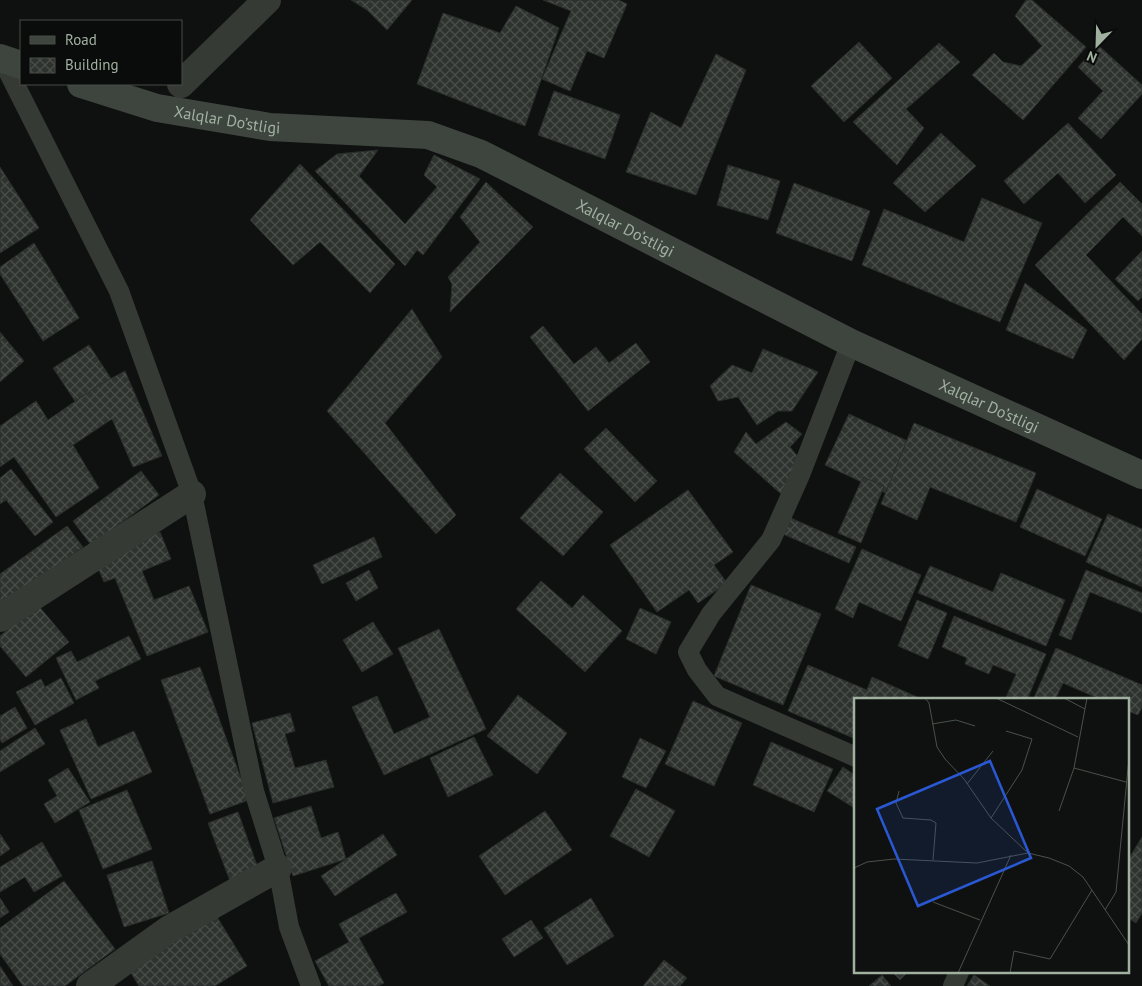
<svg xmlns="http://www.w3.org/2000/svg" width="1142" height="986" font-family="'PT Sans',sans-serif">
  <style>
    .building { fill: url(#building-cross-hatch); stroke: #292d2a }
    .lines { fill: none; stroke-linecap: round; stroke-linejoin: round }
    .service { stroke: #353a35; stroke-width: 20 }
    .minor { stroke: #353a35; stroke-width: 28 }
    .secondary { stroke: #3e453f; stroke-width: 28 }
    .labels { text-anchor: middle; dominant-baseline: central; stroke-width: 4; stroke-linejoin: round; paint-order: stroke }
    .street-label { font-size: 16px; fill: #a1b1a0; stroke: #0a0b0b }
    .inset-road { fill: none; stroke: #49514a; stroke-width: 1 }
    .view { fill: #2a58d2; fill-opacity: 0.15; stroke: #2a58d2; stroke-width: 2.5 }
    .inset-edge { fill: none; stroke: #a1b1a0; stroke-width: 2.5 }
  </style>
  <defs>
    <pattern id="building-cross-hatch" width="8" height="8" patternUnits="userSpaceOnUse" patternTransform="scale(1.25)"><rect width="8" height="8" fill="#2f3330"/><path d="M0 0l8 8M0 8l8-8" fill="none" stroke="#4a4e4b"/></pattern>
  </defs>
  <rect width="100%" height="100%" fill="#0f1110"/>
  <g class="building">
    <polygon points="351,0 412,0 387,30 367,10"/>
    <polygon points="543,0 619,0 627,4 604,58 587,51 570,91 542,79 571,11"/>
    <polygon points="1026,0 1032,0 1086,47 1023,120 972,75 994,53 1003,62 1021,66 1042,46 1015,16"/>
    <polygon points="516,6 559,28 525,126 417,84 443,13 500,33"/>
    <polygon points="859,42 892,78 844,122 811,86"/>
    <polygon points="939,43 960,62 906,109 924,128 897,165 853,122"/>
    <polygon points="1098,45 1142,85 1142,94 1101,139 1078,118 1103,91 1078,67"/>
    <polygon points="716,54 746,70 696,195 626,172 651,112 681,128"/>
    <polygon points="554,91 620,115 605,159 538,135"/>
    <polygon points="1068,123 1116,175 1085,203 1058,173 1024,204 1004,181"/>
    <polygon points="941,133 976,166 925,212 893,183"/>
    <polygon points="378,150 359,176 405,224 437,187 424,175 434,155 480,179 423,255 417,250 405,266 315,171 337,154"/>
    <polygon points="300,164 395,264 370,293 320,242 293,265 250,220"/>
    <polygon points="728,165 780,181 768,220 717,205"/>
    <polygon points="0,167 39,228 0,253"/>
    <polygon points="486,182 533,227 450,312 452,284 448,277 480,242 460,217"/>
    <polygon points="1120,182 1142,204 1142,236 1123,217 1086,255 1142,314 1142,339 1124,360 1035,265"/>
    <polygon points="794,183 870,211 852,261 776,233"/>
    <polygon points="982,198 1042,223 1000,322 862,265 884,209 964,242"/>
    <polygon points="34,243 79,318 43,341 0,274 0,267"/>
    <polygon points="1142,251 1142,297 1138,301 1115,279"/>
    <polygon points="1025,283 1087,330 1073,359 1006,330"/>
    <polygon points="412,309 442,357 385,423 456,515 436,534 327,411"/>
    <polygon points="543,326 574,364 596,347 609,363 636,343 650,362 588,411 530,337"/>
    <polygon points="0,332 24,361 0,382"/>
    <polygon points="89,345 114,383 79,407 53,368"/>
    <polygon points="763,349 818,372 792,411 778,411 757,425 738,397 718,401 710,386 732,365 752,373"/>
    <polygon points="125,371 162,456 133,467 112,419 73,445 99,488 56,517 14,457 0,467 0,426 36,401 48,420 99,385"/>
    <polygon points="849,414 914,444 890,495 825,465"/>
    <polygon points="786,422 802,434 790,447 799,458 781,494 734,452 746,432 756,444"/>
    <polygon points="914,423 1036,473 1016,522 930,487 917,520 881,504"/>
    <polygon points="606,428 657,481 635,502 584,449"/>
    <polygon points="11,469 53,522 35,536 6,500 0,504 0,478"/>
    <polygon points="141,471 159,495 91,545 73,521"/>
    <polygon points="560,473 603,512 563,556 520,518"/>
    <polygon points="863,477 884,486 861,543 838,533"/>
    <polygon points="1037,489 1102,519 1085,556 1020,527"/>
    <polygon points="688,490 733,552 714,565 727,583 698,603 689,590 657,612 610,545"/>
    <polygon points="1108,514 1142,529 1142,587 1086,562"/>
    <polygon points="791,518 856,547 849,563 783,534"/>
    <polygon points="67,526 83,547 0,607 0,574"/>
    <polygon points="160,532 171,559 142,571 154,600 189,586 208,632 147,656 115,578 104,582 94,559"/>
    <polygon points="374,537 382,557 322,584 313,565"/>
    <polygon points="862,549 921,575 901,621 859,602 853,618 835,609"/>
    <polygon points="930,566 993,592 1001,573 1065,600 1046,646 918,593"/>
    <polygon points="369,570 378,588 356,601 346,583"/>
    <polygon points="1086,570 1142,593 1142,613 1090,592 1071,640 1059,635"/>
    <polygon points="541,581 572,608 583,595 622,631 585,672 516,609"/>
    <polygon points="751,585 821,614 783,705 714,676"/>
    <polygon points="917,600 947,613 928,659 898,646"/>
    <polygon points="38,605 69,642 26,677 0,646 0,636"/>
    <polygon points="640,608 671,622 656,654 626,639"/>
    <polygon points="954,616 1046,654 1027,700 1005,700 1016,674 993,665 989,674 965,664 967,658 942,647"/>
    <polygon points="373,622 393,654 362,672 343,640"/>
    <polygon points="439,629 486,729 384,775 352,707 377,696 394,734 430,717 398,648"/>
    <polygon points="129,636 141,659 95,681 99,688 76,700 56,658 71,651 77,662"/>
    <polygon points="1056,648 1142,685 1142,707 1138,715 1128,711 1128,700 1102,700 1063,683 1055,700 1033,700"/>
    <polygon points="808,665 867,690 872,677 924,700 856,700 856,739 788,711"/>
    <polygon points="200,667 249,800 210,814 161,680"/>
    <polygon points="61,678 74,703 35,725 16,692 41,679 45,687"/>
    <polygon points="518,695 567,733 537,774 487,736"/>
    <polygon points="693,701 742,723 714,786 665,764"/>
    <polygon points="15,707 27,728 2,743 0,739 0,716"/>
    <polygon points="290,713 295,731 285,734 295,768 326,760 334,787 273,803 252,723"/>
    <polygon points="86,719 98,747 134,731 152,772 91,799 60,730"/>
    <polygon points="35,728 45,744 0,772 0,751"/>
    <polygon points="474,737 493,775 448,797 430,758"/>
    <polygon points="640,738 666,751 646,788 622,777"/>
    <polygon points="771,742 833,769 814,812 753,785"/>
    <polygon points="843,767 856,776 856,809 827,791"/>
    <polygon points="68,768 90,802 55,823 44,804 57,796 48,780"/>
    <polygon points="636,789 675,811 649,857 610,836"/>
    <polygon points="127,790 152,849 103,869 79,810"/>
    <polygon points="311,806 321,838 338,832 346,859 293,876 274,818"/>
    <polygon points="545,811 572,850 505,895 479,856"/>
    <polygon points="238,812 259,871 230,881 208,823"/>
    <polygon points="0,834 10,849 0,856"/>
    <polygon points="383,834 397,855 335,896 321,876"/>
    <polygon points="1142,837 1142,913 1136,923 1128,918 1128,860"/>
    <polygon points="42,842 62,876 34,892 25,877 0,892 0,867"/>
    <polygon points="152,861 169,913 124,927 107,875"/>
    <polygon points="64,881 115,949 65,986 23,986 0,954 0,928"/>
    <polygon points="396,893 407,912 359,938 384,983 378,986 329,986 315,961 349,942 339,924"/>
    <polygon points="0,898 9,912 0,918"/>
    <polygon points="591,898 614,936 567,965 544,928"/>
    <polygon points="214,912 247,966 215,986 139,986 126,965"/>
    <polygon points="531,920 543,938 514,957 502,939"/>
    <polygon points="664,960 687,978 680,986 643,986"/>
    <polygon points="0,966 13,986 0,986"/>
    <polygon points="892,972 908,972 900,980"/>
    <polygon points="882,975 891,986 869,986"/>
    <polygon points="974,975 990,986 967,986"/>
  </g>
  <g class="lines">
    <g class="service">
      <polyline points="2,59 119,291 192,494 254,791 278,868 289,927 311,986"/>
      <polyline points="851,343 800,475 771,540 711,614 688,652 697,670 717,696 856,757"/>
      <polyline points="953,986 959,972"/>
    </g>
    <g class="minor">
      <polyline points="181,84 267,0"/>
      <polyline points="0,618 192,494"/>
      <polyline points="90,986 168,930 278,868"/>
    </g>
    <g class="secondary">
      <polyline points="0,58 21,65"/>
      <path id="s1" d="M81 84 157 108 270 127 428 135 481 154 851 343 1142 475"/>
    </g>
  </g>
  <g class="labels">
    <g class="street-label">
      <text stroke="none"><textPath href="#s1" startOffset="151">Xalqlar Do’stligi</textPath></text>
      <text stroke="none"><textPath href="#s1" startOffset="571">Xalqlar Do’stligi</textPath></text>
      <text stroke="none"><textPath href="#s1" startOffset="976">Xalqlar Do’stligi</textPath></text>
    </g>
  </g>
  <g transform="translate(854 698)">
    <rect width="275" height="275" fill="#0f1110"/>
    <path class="inset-road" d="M71 0 75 5 83 49 91 61 110 81 137 120 174 155M142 0 224 39M210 0 231 11M78 26 102 22 121 28M220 70 272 84M113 86 139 53M45 93 42 105 49 120 77 122 82 125 79 162M205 113 220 70 233 0M137 120 168 72 178 41 152 33M0 170 13 164 40 161 123 165 174 155 195 160 215 168 229 179 275 247M79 204 126 222M251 212 262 194 275 60M104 275 157 157M156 275 160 253 196 261 238 192"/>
    <path class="view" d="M136 63 177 160 64 208 23 111Z"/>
    <rect width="275" height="275" class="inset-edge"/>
  </g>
  <rect x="20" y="20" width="162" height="65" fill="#0a0b0b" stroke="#464d47"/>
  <rect x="30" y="36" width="25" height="8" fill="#3e453f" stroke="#464d47"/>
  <text x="65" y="45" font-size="15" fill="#a1b1a0">Road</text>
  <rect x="30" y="58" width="25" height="15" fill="url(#building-cross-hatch)" stroke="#464d47"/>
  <text x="65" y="70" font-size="15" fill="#a1b1a0">Building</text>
  <g transform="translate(1097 45) rotate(203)" stroke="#0a0b0b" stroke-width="4" paint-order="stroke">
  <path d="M0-4L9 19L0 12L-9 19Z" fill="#a1b1a0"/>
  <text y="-8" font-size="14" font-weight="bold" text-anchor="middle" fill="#a1b1a0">N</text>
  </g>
</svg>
